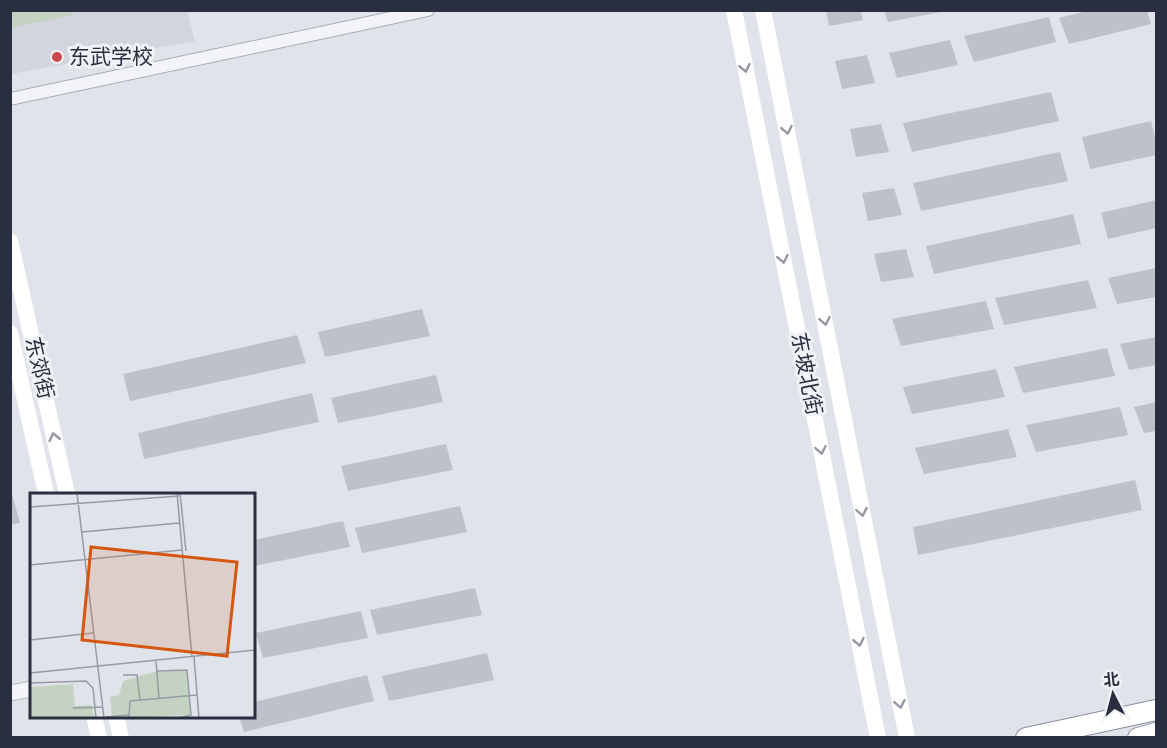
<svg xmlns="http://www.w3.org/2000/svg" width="1167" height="748" font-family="'Alegreya Sans','Noto Sans SC',sans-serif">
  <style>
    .built { fill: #d2d5de }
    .green { fill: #c4d2c1 }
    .building { fill: #bdc1cb }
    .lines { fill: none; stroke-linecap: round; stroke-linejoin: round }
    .minor-casing { stroke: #a9adb6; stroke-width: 14 }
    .tertiary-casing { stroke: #a9adb6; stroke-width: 17 }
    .trunk-casing { stroke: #888f9f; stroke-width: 22 }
    .minor { stroke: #f3f4f7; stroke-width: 12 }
    .tertiary { stroke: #f3f4f7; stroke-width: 15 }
    .secondary { stroke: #fff; stroke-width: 16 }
    .trunk { stroke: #fff; stroke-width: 20 }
    .oneway { stroke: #9497a0 }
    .poi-dot { fill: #cb484e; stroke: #f0f2f6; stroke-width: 2 }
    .labels { text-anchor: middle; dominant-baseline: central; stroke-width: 6; stroke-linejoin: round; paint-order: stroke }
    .poi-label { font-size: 21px; fill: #292f40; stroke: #f0f2f6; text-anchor: start }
    .street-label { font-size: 21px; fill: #292f40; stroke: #f0f2f6 }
    .inset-road { fill: none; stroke: #979ba5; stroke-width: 1.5 }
    .view { fill: #d55511; fill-opacity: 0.15; stroke: #d55511; stroke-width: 3 }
    .inset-edge { fill: none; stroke: #292f40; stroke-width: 3 }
  </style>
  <rect width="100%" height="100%" fill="#e0e3e9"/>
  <polygon class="built" points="11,11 187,11 195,41 11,74"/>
  <polygon class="green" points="11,10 72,11 73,15 11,28"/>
  <g class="building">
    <polygon points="826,10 860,10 863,20 829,26"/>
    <polygon points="884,10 941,10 941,12 888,22"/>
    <polygon points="1091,10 1147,10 1151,24 1069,44 1059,18"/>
    <polygon points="1049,17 1056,42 974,62 964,36"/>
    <polygon points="950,40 958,65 897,78 889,53"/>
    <polygon points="867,55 875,83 842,89 835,61"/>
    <polygon points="1051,92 1059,121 912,152 903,123"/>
    <polygon points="1151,121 1156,141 1156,155 1090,169 1082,137"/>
    <polygon points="881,124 889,152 856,157 850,129"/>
    <polygon points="1060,152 1068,181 921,211 913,183"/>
    <polygon points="894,188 902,215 868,221 862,193"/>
    <polygon points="1156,200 1156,228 1108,239 1101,213"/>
    <polygon points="1073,214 1081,244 934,274 926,246"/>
    <polygon points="906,249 914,277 881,282 874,254"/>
    <polygon points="1156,268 1156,297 1117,304 1108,278"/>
    <polygon points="1088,280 1097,308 1004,325 995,298"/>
    <polygon points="986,301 994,329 901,346 892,319"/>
    <polygon points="422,309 430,336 325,357 318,332"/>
    <polygon points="297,335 306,363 130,401 123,374"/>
    <polygon points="1156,337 1156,365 1129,370 1120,344"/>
    <polygon points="1107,348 1115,376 1023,393 1014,367"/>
    <polygon points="996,369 1005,397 912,414 903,387"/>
    <polygon points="436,375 443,402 338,423 331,398"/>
    <polygon points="312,393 319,422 144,459 138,433"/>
    <polygon points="1156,402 1156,431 1144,433 1134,407"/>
    <polygon points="1120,407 1128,435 1036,452 1026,425"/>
    <polygon points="1008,429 1017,457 924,474 915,448"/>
    <polygon points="446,444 453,470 348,491 341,466"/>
    <polygon points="1135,480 1142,510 918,555 913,527"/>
    <polygon points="10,487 20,523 10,525"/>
    <polygon points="460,506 467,532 362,553 355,528"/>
    <polygon points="343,521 350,547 254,566 254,540"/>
    <polygon points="475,588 482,615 377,635 370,610"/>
    <polygon points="361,611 368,638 263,658 256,633"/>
    <polygon points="487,653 494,680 389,701 382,676"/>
    <polygon points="367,675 374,701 244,732 239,716 254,716 254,702"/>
  </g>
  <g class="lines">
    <defs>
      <polyline id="minor" points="10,99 428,10"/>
      <polyline id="tertiary" points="10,693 32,689"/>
      <g id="trunk">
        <polyline points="1026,738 1156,710"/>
        <polyline points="1138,738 1156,733"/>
      </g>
    </defs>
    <use href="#minor" class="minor-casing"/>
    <use href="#tertiary" class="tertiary-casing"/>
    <use href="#trunk" class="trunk-casing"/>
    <use href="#minor" class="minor"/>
    <use href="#tertiary" class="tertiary"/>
    <g class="secondary">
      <polyline points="734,10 878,738"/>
      <polyline points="763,10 907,738"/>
      <polyline points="10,241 67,494"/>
      <polyline points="10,333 46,494"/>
      <polyline points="94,716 99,738"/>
      <polyline points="116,716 121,738"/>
    </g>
    <use href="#trunk" class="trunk"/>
  </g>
  <defs><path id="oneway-chevron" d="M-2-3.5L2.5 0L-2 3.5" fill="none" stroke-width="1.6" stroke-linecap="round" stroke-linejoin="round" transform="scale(1.5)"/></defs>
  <g class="oneway">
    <use href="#oneway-chevron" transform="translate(745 68) rotate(79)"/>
    <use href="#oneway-chevron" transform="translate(787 130) rotate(79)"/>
    <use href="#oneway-chevron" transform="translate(783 259) rotate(79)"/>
    <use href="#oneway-chevron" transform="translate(825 321) rotate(79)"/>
    <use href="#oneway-chevron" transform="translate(54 437) rotate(-103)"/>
    <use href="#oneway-chevron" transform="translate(821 450) rotate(79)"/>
    <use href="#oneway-chevron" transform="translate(862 512) rotate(79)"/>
    <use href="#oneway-chevron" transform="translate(859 642) rotate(79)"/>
    <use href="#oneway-chevron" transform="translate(900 704) rotate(79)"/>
  </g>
  <circle class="poi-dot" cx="57" cy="57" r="6"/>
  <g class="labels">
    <g class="poi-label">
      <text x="69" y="57">东武学校</text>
    </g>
    <g class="street-label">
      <text transform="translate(39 368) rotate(77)">东郊街</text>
      <text transform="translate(806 374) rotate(79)">东坡北街</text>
    </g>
  </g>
  <g transform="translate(30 493)">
    <rect width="225" height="225" fill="#e0e3e9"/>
    <path d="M157 177 161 222 82 225 80 204 89 202 93 188 124 179ZM43 191 45 213 62 212 64 225H0V194Z" fill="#c4d2c1"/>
    <path class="inset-road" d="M47 0 74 225M147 0 162 164M150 0 156 58M0 14 149 3M52 39 149 30M0 72 152 57M0 147 63 140M164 164 169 225M126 168 129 205M127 178 157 177 161 222 149 225M0 180 225 157M93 182H107L110 207M0 190 56 188 63 195 66 225M43 215 73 214M76 224 99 222M99 225 100 208 167 202"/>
    <path class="view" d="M61 54 207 69 197 163 52 147Z"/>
    <rect width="225" height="225" class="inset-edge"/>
  </g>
  <rect width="1167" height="748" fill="none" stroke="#292f40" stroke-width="24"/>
  <g transform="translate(1113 694) rotate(354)" stroke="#f0f2f6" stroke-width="4.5" paint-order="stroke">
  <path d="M0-4.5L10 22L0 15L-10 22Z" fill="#292f40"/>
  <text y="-9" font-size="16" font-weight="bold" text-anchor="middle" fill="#292f40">北</text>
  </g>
</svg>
